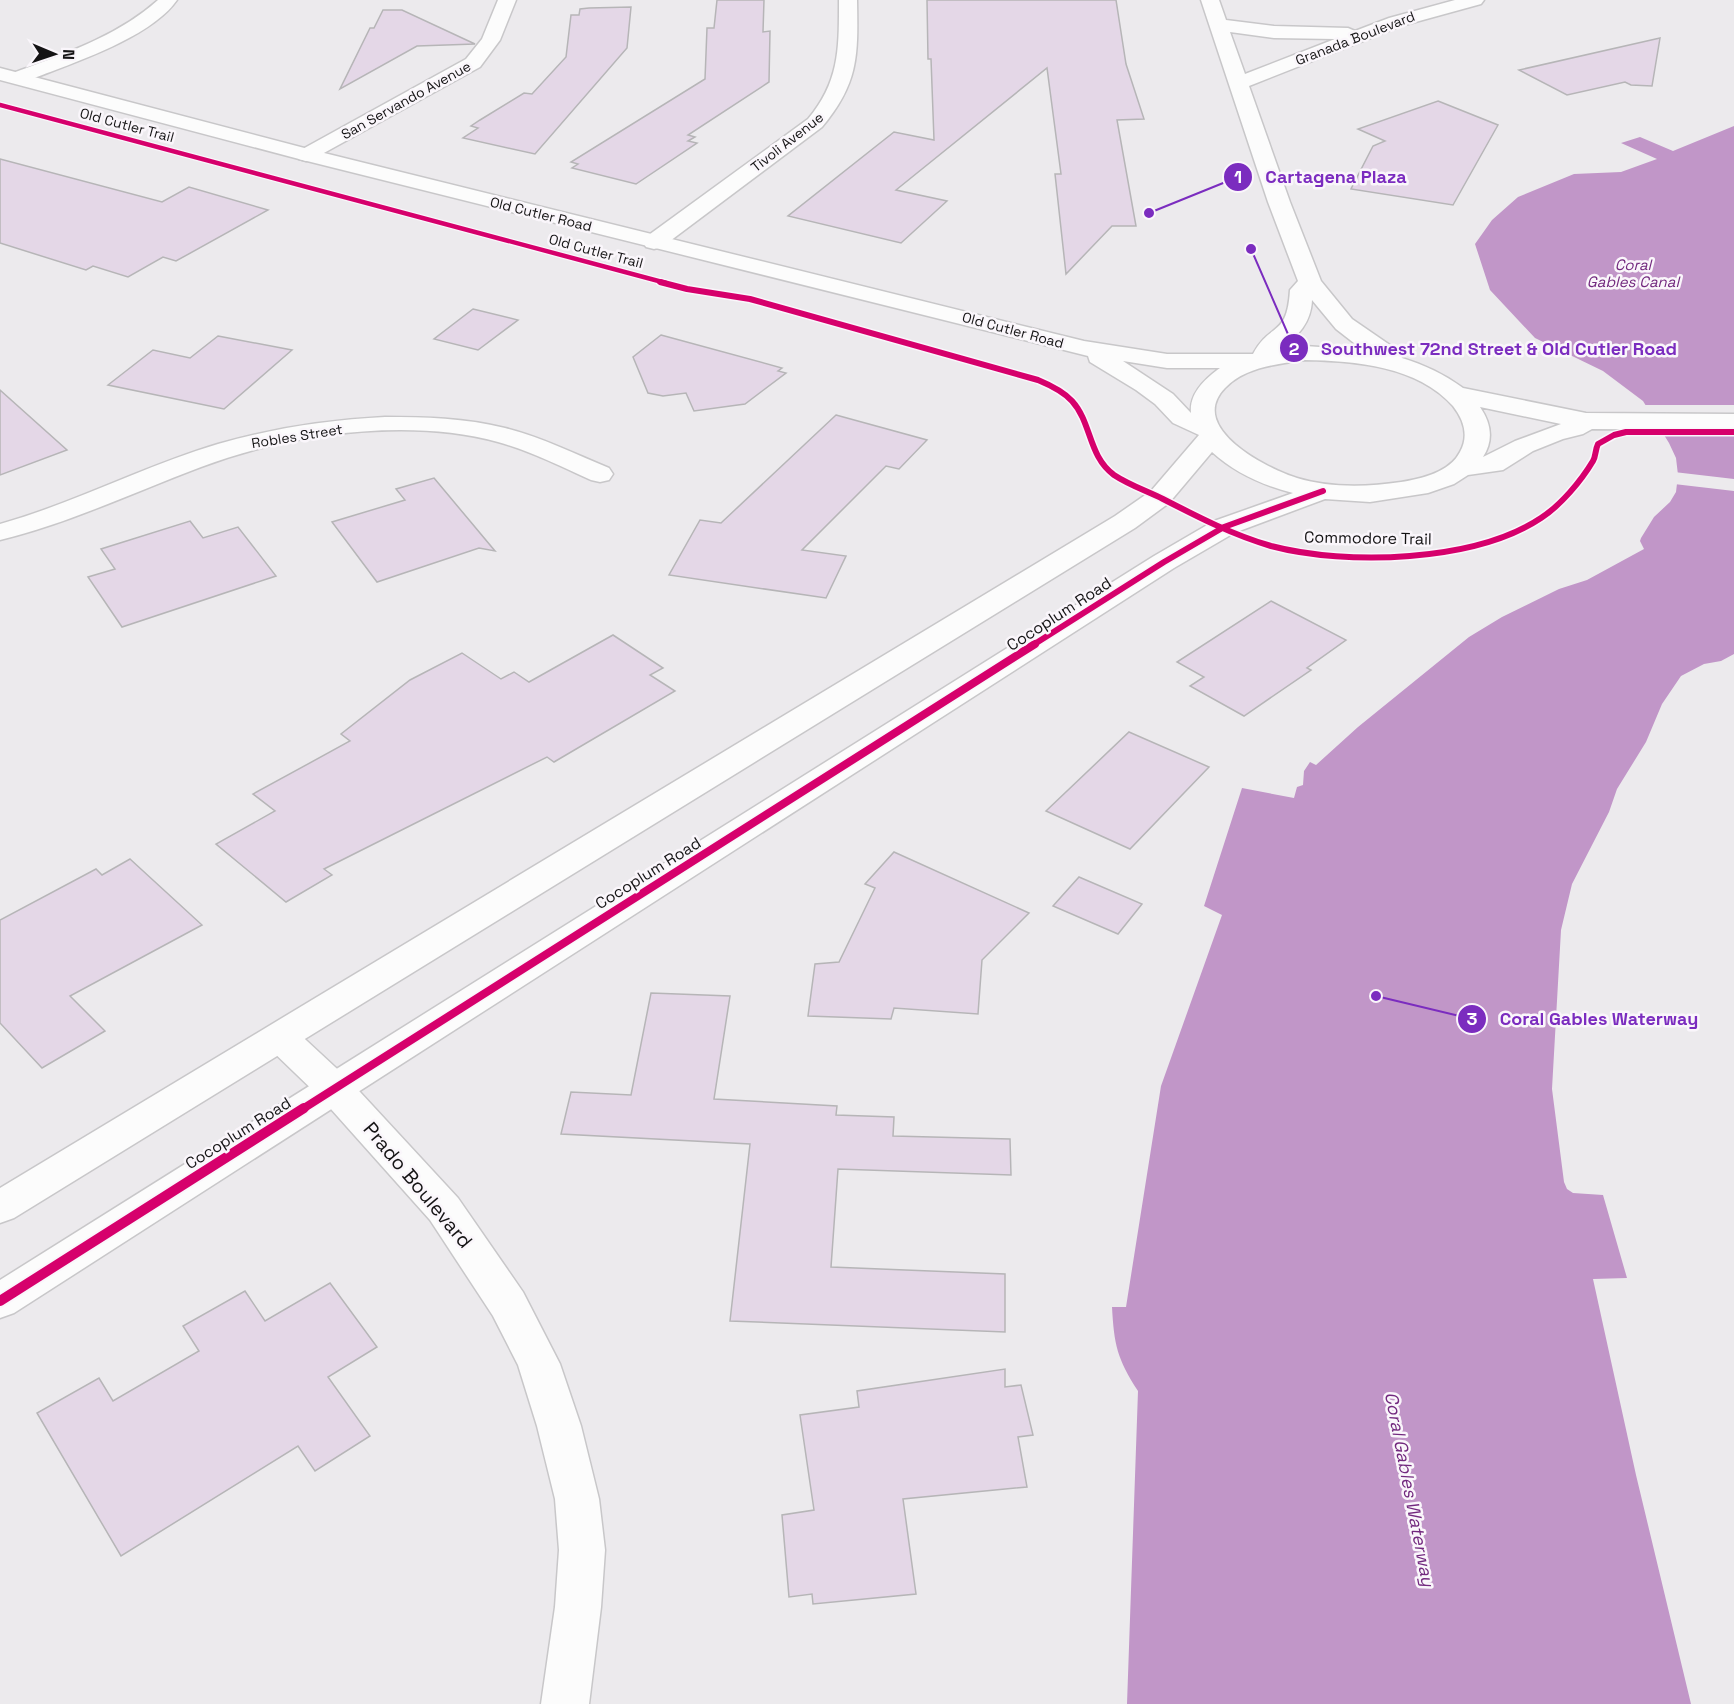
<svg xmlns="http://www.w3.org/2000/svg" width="1734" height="1704" font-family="'Space Grotesk',sans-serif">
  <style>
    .water { fill: #c196c8 }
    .pier { fill: #eceaed }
    .building { fill: #e4d7e7; stroke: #b6b5b7; stroke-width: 1.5 }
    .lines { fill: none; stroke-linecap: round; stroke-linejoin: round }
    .street-casing { stroke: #c8c7c9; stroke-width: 3 }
    .secondary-casing { stroke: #c8c7c9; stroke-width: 3 }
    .street { fill: #fcfcfc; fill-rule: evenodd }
    .secondary { fill: #fcfcfc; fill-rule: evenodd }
    .cycleway-far3-casing { stroke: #faf6fb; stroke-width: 7 }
    .cycleway-far2-casing { stroke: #faf6fb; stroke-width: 9 }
    .cycleway-far1-casing { stroke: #faf6fb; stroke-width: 11 }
    .cycleway-casing { stroke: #faf6fb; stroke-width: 14 }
    .cycleway-far3 { stroke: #d6006c; stroke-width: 4.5 }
    .cycleway-far2 { stroke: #d6006c; stroke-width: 6 }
    .cycleway-far1 { stroke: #d6006c; stroke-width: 8 }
    .cycleway { stroke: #d6006c; stroke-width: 10 }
    .labels { text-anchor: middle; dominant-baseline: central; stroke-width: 5; stroke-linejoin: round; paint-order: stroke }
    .far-street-label { font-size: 14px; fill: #151415; stroke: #faf6fb }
    .far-water-label { font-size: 15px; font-style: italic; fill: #72287e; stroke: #faf6fb }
    .street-label { font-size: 16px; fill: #151415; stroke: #faf6fb }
    .water-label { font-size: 18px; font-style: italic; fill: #72287e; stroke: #faf6fb }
    .near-street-label { font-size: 20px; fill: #151415; stroke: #faf6fb }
    .leader { fill: none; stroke: #7b2cbf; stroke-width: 2 }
    .callout-dot { fill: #7b2cbf; stroke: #faf6fb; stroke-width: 2 }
    .mark-label { font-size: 18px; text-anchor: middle; font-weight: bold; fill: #fff }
    .callout-label { font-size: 18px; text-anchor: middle; font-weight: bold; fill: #7b2cbf; stroke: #faf6fb; stroke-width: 5; stroke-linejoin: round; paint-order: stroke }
  </style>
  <rect width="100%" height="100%" fill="#eceaed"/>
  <path class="water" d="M1734 126V654L1721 661 1704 664 1681 676 1662 704 1646 742 1617 789 1609 812 1572 884 1561 930 1552 1089 1564 1182 1567 1189 1573 1193 1603 1195 1627 1278 1593 1279 1636 1475 1691 1704H1127L1138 1391C1117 1359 1114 1344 1112 1307H1126L1161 1086 1222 915 1204 906 1242 788 1294 798 1297 787 1303 785 1304 771 1310 762 1316 765 1358 727 1469 637 1502 617 1559 589 1587 580 1644 549 1640 541 1641 538 1654 517 1670 502 1676 492 1678 475 1676 458 1669 443 1643 401 1603 371 1535 338 1490 290 1475 244 1492 220 1518 197 1574 174 1621 172 1657 159 1621 143 1640 137 1673 151Z"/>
  <g class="pier">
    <polygon points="1642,405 1734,405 1734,434 1660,434"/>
    <polygon points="1674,472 1734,479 1734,491 1674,484"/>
  </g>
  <g class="building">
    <polygon points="717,0 764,0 763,32 770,31 769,82 688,135 695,137 688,141 697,143 636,184 572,168 578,164 571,162 705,79 707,28 714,28"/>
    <polygon points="927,0 1116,0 1126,64 1144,119 1117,120 1136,226 1112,226 1066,274 1055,174 1061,174 1047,68 896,190 947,201 901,243 788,216 894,132 934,140 931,59 928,59"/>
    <polygon points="631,7 627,48 535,154 463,138 478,128 471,126 480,120 524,93 532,94 566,57 571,15 579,15 580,9 589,8"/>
    <polygon points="383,10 402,10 475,44 417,46 340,89 370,28 374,28"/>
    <polygon points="1660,38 1652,86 1631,85 1625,82 1567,95 1519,70"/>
    <polygon points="1438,101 1498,125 1453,205 1351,189 1373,146 1385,141 1358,129"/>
    <polygon points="0,159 162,202 189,187 268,210 176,261 163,257 128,277 93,266 86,270 0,243"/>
    <polygon points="473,309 518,320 478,350 434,339"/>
    <polygon points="661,335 782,368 778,371 786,373 745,404 694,411 686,393 663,396 648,393 633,357"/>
    <polygon points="218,336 292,350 224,409 108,385 153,350 190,358"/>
    <polygon points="0,390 67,450 0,475"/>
    <polygon points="836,415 927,440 899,469 886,466 802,550 846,556 826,598 669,575 700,520 721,523"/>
    <polygon points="434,478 495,551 479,548 377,582 332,522 405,500 396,489"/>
    <polygon points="190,521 203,538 238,527 276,576 122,627 88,577 115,569 101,549"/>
    <polygon points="1271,601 1346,640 1307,668 1311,670 1244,716 1190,686 1204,677 1177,662"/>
    <polygon points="613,635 663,668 650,675 675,691 554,762 547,757 324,869 332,875 286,902 216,844 275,811 253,794 350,741 341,734 410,680 462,653 501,679 514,672 529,682"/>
    <polygon points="1129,732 1209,767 1130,849 1046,811"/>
    <polygon points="894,852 1029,913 982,960 978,1014 894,1008 891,1019 808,1016 815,964 839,962 875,888 865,884"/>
    <polygon points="130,859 202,925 70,996 105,1031 42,1068 0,1023 0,920 96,869 102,875"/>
    <polygon points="1079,877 1142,904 1118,934 1053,906"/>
    <polygon points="651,993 730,996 714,1099 837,1106 836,1115 894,1117 893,1136 1010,1139 1011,1175 838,1169 831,1267 1005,1274 1005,1332 730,1321 750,1144 561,1134 571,1092 631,1095"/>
    <polygon points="330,1283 377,1347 328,1377 370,1436 315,1471 298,1446 121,1556 37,1413 99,1378 113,1401 199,1351 183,1326 245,1291 265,1321"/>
    <polygon points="1005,1369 1005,1387 1021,1385 1033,1435 1018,1437 1027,1487 903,1499 916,1594 813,1604 812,1594 789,1597 782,1515 814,1510 800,1415 859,1407 857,1391"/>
  </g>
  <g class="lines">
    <defs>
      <g id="street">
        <path d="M158 0H177C150 39 67 65 24 82H10L7 78 10 74C61 55 117 37 158 0Z"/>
        <polygon points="498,0 516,0 500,40 480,67 313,159 306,161 299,159 296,155 299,151 466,59 482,39"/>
        <path d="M839 0H857C858 55 859 83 822 127L662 247 654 249 646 247 643 242 646 237 808 119C840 81 839 47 839 0Z"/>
        <path d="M385 417C425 417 465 418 505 428 541 437 575 454 609 468L613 474 609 480 600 482 591 480C560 466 530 451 498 442 407 417 288 434 201 467 134 492 70 523 0 540V524C75 503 144 466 218 444 273 428 328 420 385 417Z"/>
        <polygon points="280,1024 293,1028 348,1079 458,1198 523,1292 560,1364 581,1426 599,1499 605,1550 601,1607 589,1704 541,1704 555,1607 559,1550 555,1499 537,1426 518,1365 493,1316 430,1220 322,1099 267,1046 262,1037 267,1028"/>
      </g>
      <path id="secondary" d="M1201 0H1219L1226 20 1274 26 1348 28 1355 31 1389 18 1455 0H1484L1481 4 1401 26 1249 86 1290 202 1321 281 1352 319 1400 352 1402 358C1425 365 1444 374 1463 388L1586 413 1734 414V430L1592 429 1583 434 1563 439 1533 451 1503 470 1468 475 1454 484 1428 493 1370 502 1325 499 1234 533 1174 568 14 1313 0 1318V1280L1154 556 1214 521 1293 493C1262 485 1235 473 1212 452L1169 503 1135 528 14 1218 0 1223V1188L1115 516 1151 491 1199 435 1173 423 1155 404 1136 390 1090 362 1088 356 299 159 0 80V68L312 150 1084 341 1167 354H1253C1271 321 1287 338 1290 290L1298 281 1268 202ZM1230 32 1274 38 1335 39 1245 74ZM1312 300 1336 329 1363 350 1305 346 1281 349C1298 336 1311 323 1312 300ZM1305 360C1356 361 1417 366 1453 406 1464 420 1469 436 1460 452 1450 472 1421 479 1401 482 1367 487 1330 488 1297 478 1268 469 1186 428 1225 388 1245 367 1278 364 1305 360ZM1123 361 1167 368H1220C1206 378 1189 393 1191 413L1173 394ZM1480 407 1561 424 1515 441 1483 457C1494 440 1491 423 1480 407Z"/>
    </defs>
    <use href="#street" class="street-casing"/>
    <use href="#secondary" class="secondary-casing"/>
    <use href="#street" class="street"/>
    <use href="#secondary" class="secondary"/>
    <defs>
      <polyline id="cycleway-far3" points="0,105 666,283"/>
      <g id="cycleway-far2">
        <path d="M660 282 687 289 750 299 1038 380C1050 385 1063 391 1072 401 1092 423 1088 456 1114 475 1129 485 1147 491 1163 499 1198 517 1233 535 1271 546 1347 566 1475 562 1541 518 1561 505 1581 481 1593 461 1596 456 1595 450 1598 444L1614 435 1626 432H1734"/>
        <polyline points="1033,645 1164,562 1224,527 1323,491"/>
      </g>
      <polyline id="cycleway-far1" points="301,1110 1035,644"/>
      <polyline id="cycleway" points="0,1301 304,1108"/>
    </defs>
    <use href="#cycleway-far3" class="cycleway-far3-casing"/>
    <use href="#cycleway-far2" class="cycleway-far2-casing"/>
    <use href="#cycleway-far1" class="cycleway-far1-casing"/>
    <use href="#cycleway" class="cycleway-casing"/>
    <use href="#cycleway-far3" class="cycleway-far3"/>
    <use href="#cycleway-far2" class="cycleway-far2"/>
    <use href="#cycleway-far1" class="cycleway-far1"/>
    <use href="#cycleway" class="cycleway"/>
  </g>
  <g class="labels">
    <g class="far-street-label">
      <text transform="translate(1355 38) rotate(-21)">Granada Boulevard</text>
      <text transform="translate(406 100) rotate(-29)">San Servando Avenue</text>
      <text transform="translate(127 125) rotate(15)">Old Cutler Trail</text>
      <text transform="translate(787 142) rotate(-38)">Tivoli Avenue</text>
      <text transform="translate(541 214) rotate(14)">Old Cutler Road</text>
      <text transform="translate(596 251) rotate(15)">Old Cutler Trail</text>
      <text transform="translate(1013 330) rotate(15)">Old Cutler Road</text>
      <text transform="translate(297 436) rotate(-9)">Robles Street</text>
    </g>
    <g class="far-water-label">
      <text x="1633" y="264">Coral<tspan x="1633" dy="17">Gables Canal</tspan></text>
    </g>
    <g class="street-label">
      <text transform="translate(1368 538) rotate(1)">Commodore Trail</text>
      <text transform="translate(1059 614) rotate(-33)">Cocoplum Road</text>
      <text transform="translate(648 873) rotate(-32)">Cocoplum Road</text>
      <text transform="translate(238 1133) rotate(-32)">Cocoplum Road</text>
    </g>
    <g class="water-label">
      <text transform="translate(1410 1489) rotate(79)">Coral Gables Waterway</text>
    </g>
    <g class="near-street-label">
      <text transform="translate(418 1185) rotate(50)">Prado Boulevard</text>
    </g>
  </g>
  <path class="leader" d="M1149 213L1238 177M1251 249L1294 348M1376 996L1472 1019"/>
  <g class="callout-dot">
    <circle cx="1149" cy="213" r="6"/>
    <circle cx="1251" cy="249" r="6"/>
    <circle cx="1376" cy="996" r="6"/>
    <circle cx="1238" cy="177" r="15"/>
    <circle cx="1294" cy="348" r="15"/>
    <circle cx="1472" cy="1019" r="15"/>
  </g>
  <g class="mark-label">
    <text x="1238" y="183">1</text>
    <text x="1294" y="355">2</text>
    <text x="1472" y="1025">3</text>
  </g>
  <g class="callout-label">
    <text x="1336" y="183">Cartagena Plaza</text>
    <text x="1499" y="355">Southwest 72nd Street &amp; Old Cutler Road</text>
    <text x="1599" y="1025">Coral Gables Waterway</text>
  </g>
  <g transform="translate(54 54) rotate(92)" stroke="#faf6fb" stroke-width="4.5" paint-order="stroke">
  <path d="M0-4.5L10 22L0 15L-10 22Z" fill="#151415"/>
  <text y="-9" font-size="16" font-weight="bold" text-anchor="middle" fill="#151415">N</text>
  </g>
</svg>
